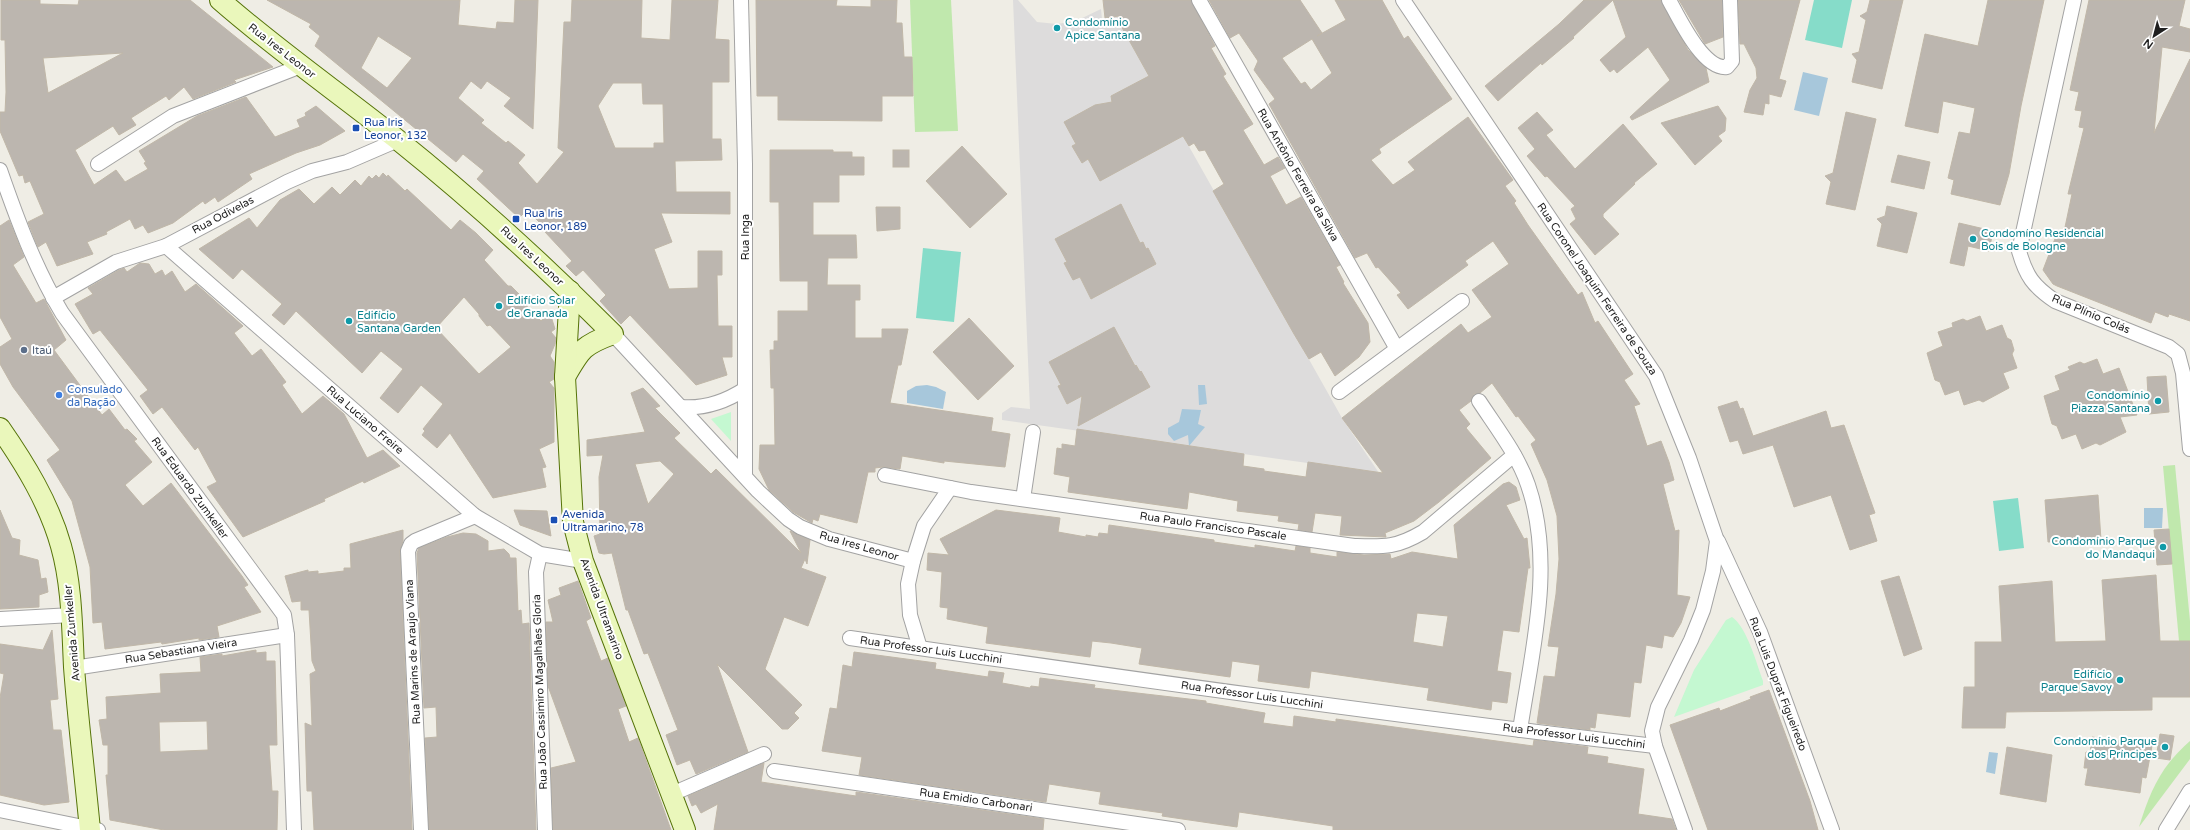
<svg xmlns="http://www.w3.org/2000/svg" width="2190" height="830" font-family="'Varela Round',sans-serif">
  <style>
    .residential { fill: #dddcdc }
    .grass { fill: #c0e8ad }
    .park { fill: #c4f8d1 }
    .pitch { fill: #86dcc9 }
    .water { fill: #a7c7db }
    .building { fill: #bcb6af; stroke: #c0b7a8; fill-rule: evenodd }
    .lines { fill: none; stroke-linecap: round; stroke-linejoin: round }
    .street-casing { stroke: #a3a3a3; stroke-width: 16 }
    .secondary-casing { stroke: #557308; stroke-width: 22 }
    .street { stroke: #fff; stroke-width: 14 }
    .secondary { stroke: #eaf7bb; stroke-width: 20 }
    .culture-dot { fill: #0f9aa8; stroke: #fff; stroke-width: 1.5 }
    .transit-dot { fill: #1a4fb4; stroke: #fff; stroke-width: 1.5 }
    .service-dot { fill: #5c6f8a; stroke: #fff; stroke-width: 1.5 }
    .shop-dot { fill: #3f7fe0; stroke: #fff; stroke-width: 1.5 }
    .labels { text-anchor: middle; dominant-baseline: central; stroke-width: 4; stroke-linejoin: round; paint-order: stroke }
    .culture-label { font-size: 11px; fill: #0d838f; stroke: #fff; text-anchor: start }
    .street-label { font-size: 11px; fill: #1f1f1f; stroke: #fff }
    .transit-label { font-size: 11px; fill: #164399; stroke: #fff; text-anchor: start }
    .service-label { font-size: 11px; fill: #4e5e75; stroke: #fff; text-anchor: start }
    .shop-label { font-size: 11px; fill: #366cbe; stroke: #fff; text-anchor: start }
  </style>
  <rect width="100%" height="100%" fill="#efede5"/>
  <polygon class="residential" points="1013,0 1018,0 1037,22 1057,24 1076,21 1101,9 1102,19 1119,16 1120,24 1342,418 1379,473 1002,420 1002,413 1011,407 1030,409"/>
  <g class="grass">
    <polygon points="910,0 951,0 958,131 915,132"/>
    <polygon points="2175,465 2190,621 2190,641 2179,641 2163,466"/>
    <path d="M2190 741V759L2139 827C2150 791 2161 766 2190 741Z"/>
  </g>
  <g class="park">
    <polygon points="731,412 731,441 711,419"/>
    <path d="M1732 617C1747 627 1757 665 1763 681V685L1674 717 1694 670 1726 620Z"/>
  </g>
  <g class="pitch">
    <polygon points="1814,0 1852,0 1842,48 1805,40"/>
    <polygon points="923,248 961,252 954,322 916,318"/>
    <polygon points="2018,498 2024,548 1999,551 1993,501"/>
  </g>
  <g class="water">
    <polygon points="1803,72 1828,78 1819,116 1794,110"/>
    <polygon points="927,385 936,387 946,392 943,409 907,403 907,391 916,386"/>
    <polygon points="1198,385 1205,385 1207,404 1199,405"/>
    <polygon points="1182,409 1201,410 1198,424 1205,427 1189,446 1188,435 1174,441 1168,434 1168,428 1179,422"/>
    <polygon points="2144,508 2163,508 2162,528 2144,528"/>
    <polygon points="1989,752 1998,753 1995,774 1986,772"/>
  </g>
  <g class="building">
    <path d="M1 0H40V4L78 5 79 0H190L273 67 234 80 236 82 193 99 184 87 169 100 166 96 131 118 136 125 119 135 113 126 75 150 94 185 116 170 125 182 148 169 144 163 146 162 139 151 197 116 246 97 275 137 300 127 297 120 306 116 305 113 316 106 345 131 320 145 296 153 249 174 252 179 218 202 215 197 205 204 203 201 173 223 148 233 143 225 135 229 130 219 106 232 107 234 87 242 93 254 57 266 46 242 38 247 35 240 28 222 44 214 30 181 25 183 23 175 19 176 0 131V112H5L6 92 5 40H1ZM123 53 48 93 43 58Z"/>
    <path d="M267 0H460L458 25 496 29 497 22 514 23 515 0H538L533 129 504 106 511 98 487 81 481 89 471 81 458 98 484 120 481 123 506 143 508 141 525 155 518 163 537 184 564 152 558 148 564 22H571L572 0H642L641 38 670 40 672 0H718L715 39 729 40V82H712V139H721L722 160 675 161 676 192H730V214L661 213 672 242 654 249 669 289 698 288V251H722V275H717L718 326H732V357H722L727 375 696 385 630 315 621 324 600 301 606 295 583 270 576 276 566 266 572 261 545 232 547 230 527 210 519 218 477 179 484 171 463 154 456 162 315 46 320 36 309 27 311 24ZM378 36 412 58 387 88 361 68ZM613 83H642L643 104H663L664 143H654V148H615L598 106Z"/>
    <polygon points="756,0 837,0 836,6 871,7 871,0 897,0 896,23 902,23 904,57 912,57 913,96 882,96 882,121 778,120 778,96 757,96"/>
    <polygon points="1103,0 1191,0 1215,46 1211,48 1226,74 1223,76 1253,124 1243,130 1264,165 1278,157 1285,168 1270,176 1286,205 1301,197 1340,265 1336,267 1344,282 1343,283 1368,323 1370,342 1359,357 1335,376 1321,352 1309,359 1294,334 1213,191 1224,184 1205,150 1199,151 1194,143 1189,146 1183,136 1100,181 1088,159 1082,163 1072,146 1076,144 1064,122 1095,105 1112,102 1111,96 1149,76 1120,24 1119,16 1105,18"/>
    <path d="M1209 0H1300L1322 33 1317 36 1346 20 1335 0H1382L1404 39 1408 36 1452 99 1379 149 1381 153 1371 160 1393 185 1415 170 1408 162 1468 117 1513 180 1505 186 1516 201 1514 203 1528 225 1578 295 1582 292 1595 323 1598 321 1633 374 1624 380 1640 404 1634 406 1647 446 1661 441 1669 462 1674 480 1663 484 1675 531 1679 530 1677 595 1690 597 1681 623 1673 637 1664 635 1662 648 1646 645 1641 683 1634 682 1630 717 1597 713 1595 728 1590 727V730L1537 723 1544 676 1555 677 1559 647 1548 646 1556 594 1559 559 1557 516 1547 480 1531 444 1536 440 1518 416 1516 417 1492 383 1480 393 1474 394 1471 401 1459 410 1470 424 1466 428 1491 458 1439 502 1414 521 1385 533 1386 537 1340 535 1342 516 1315 513 1312 532 1298 530 1299 524 1278 521 1279 516 1237 511 1238 501 1189 492 1187 509 1068 492 1070 477 1054 474 1057 448 1062 449V444L1075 446 1077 429 1244 454 1243 466 1264 469V471L1306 477 1308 462 1383 473 1342 418 1461 324 1468 333 1492 317 1472 290 1509 264 1493 241 1465 261 1468 265 1408 309 1397 295 1401 293 1378 267 1376 268 1367 253 1355 258 1269 104 1275 99 1254 70 1258 61 1239 33 1230 38ZM1312 39 1332 73 1311 90 1305 82 1301 84 1282 58Z"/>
    <polygon points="1584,0 1613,0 1573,37 1574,38 1542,65 1541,63 1498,101 1485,86 1559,24"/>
    <polygon points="1613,0 1661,0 1688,50 1706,68 1709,82 1632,120 1630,117 1670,80 1648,47 1617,73 1614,69 1610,72 1600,60 1626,37"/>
    <polygon points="1679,0 1722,0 1723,37 1705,44"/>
    <polygon points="1738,0 1800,0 1779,79 1786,81 1781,97 1769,94 1769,104 1765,103 1763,115 1744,112 1750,90 1757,78 1756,68 1744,44 1740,44"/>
    <polygon points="1870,0 1903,0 1882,89 1852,82 1857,60 1852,54 1859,52 1866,20 1860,16 1867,12"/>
    <polygon points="1988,0 2044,0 2021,106 2009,174 2000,205 1951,194 1954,180 1948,178 1959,132 1970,134 1975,108 1943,101 1938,133 1905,126 1925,34 1978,46"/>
    <polygon points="2089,0 2185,0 2179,26 2190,29 2190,52 2162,47 2154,133 2190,59 2190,321 2169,314 2168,317 2155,312 2151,323 2057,286 2053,284 2043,270 2056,236 2059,231 2064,232 2072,194 2068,194 2084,128 2079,127 2082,111 2075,110 2079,92 2070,90"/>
    <polygon points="1718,106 1726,118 1725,131 1718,136 1722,141 1695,165 1661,123"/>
    <polygon points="1537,112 1553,130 1546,135 1575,169 1623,124 1657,164 1634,183 1635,184 1603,214 1603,217 1619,234 1595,255 1570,224 1576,219 1571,209 1575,206 1547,176 1545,177 1527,156 1535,149 1518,128"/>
    <polygon points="1846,112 1876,119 1855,210 1826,204 1831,182 1825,176 1833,173"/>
    <polygon points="962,146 1007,194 970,228 926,181"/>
    <polygon points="770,150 833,150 833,152 852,152 852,157 864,157 864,175 839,175 839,202 813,202 813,235 856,235 857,258 828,258 827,285 860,285 860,300 855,300 855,338 882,338 882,329 908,329 901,365 898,365 890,403 993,418 991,431 1010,434 1005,467 944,461 944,463 902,456 900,469 883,467 875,468 875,472 868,472 857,523 820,514 818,521 813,519 812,523 793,512 769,490 759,469 760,445 775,445 774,388 771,388 770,350 774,350 774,341 778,341 778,311 808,311 808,281 780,281 779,202 770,202"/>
    <rect x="893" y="150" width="16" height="17"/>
    <polygon points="1898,155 1930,162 1924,189 1891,182"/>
    <path d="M383 173 387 177 388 175 405 191 407 189 451 230 460 220 476 233 493 250 484 260 508 286H511L520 295 519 298 541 321 550 313 555 329 551 332 556 338 555 344 550 356 554 362V379L549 382 554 388V442L539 449 546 467 542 468 546 487 493 498 450 433 437 448 422 435 425 431 423 429 443 404 421 385 398 413 380 398 403 369 381 351 362 373 296 311 284 325 272 315 282 304 242 269 233 279 199 249 249 218 257 228 280 200 299 189 314 204 332 187 340 195 355 180 361 186 369 176 372 179 376 175 379 178ZM464 297 479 314V316L487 326 490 325 511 347 479 374 436 328Z"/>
    <polygon points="1121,204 1140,243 1143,242 1146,249 1148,248 1156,264 1091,299 1080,277 1073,280 1064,263 1067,262 1055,239"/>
    <polygon points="1887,206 1917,213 1907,253 1877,246 1882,224 1877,219 1885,216"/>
    <polygon points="876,207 900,207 900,229 877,231"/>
    <polygon points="9,220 24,257 13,265 36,303 44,299 66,340 54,350 102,415 109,409 125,430 127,429 137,439 134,441 152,462 125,485 143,506 171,483 242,576 248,585 244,587 261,612 217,626 219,637 199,640 199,638 162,644 161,642 105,649 102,622 93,623 90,567 72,501 47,460 60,450 13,387 0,364 0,347 12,339 0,317 0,226"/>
    <polygon points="1959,223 1993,231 1989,251 1968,246 1964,266 1950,263"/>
    <polygon points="140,263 149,264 155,274 162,270 165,276 172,271 185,292 196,284 243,326 234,333 252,356 261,349 286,382 282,385 302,414 323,396 344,414 367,458 383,450 400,466 364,483 363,481 324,499 325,501 243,537 207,487 217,482 198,447 195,450 162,407 153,414 140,396 148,390 100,330 93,334 75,304 93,294 88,288 119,270 124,268 127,272"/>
    <polygon points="1980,316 1986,331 2002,325 2007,338 2011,340 2014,350 2012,354 2017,368 2003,373 2009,388 1983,402 1979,400 1964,405 1959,390 1945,395 1940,382 1935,380 1927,353 1943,346 1938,332 1953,327 1952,323 1963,319 1967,321"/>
    <polygon points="969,318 1014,366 978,400 933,352"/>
    <polygon points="1114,327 1135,366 1136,365 1140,372 1141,371 1150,387 1078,426 1082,396 1067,404 1058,386 1061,385 1049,362"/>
    <polygon points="2097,359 2103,374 2119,368 2137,415 2120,417 2126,432 2100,445 2096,443 2082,449 2076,434 2062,439 2057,426 2052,424 2044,396 2060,390 2055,376 2070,370 2068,367 2080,362 2084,364"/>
    <polygon points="2166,376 2169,412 2149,414 2147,377"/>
    <path d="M643 388 660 406 655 408 680 433 674 438 711 474 716 469 801 553 790 531 810 540 807 564 805 559 801 568 826 577 808 626 784 617 765 669 802 705 794 713 799 718 788 729H782L717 664 748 752 696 774 690 760 677 765 666 735 678 730 648 653 644 654 628 610H626L612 553 604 554 599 553 594 536 600 534 599 477 603 455 587 456V440L645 432 631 393ZM660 461 674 474 648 504 635 464Z"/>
    <polygon points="1737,401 1740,409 1743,408 1753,436 1826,411 1831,428 1844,425 1875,513 1869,515 1877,541 1850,550 1831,495 1794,507 1773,445 1743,454 1738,440 1730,442 1718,407"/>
    <path d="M1509 482 1516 487 1520 500 1506 505 1524 539 1527 538 1530 568H1528L1519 632 1503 630 1497 671 1511 673 1507 703 1492 701 1491 710 1427 700 1429 688 1311 671 1309 688 1258 681 1260 665 1232 661 1230 677 1139 664 1142 648 1111 643 1092 641 1090 657 986 643 988 627 947 619 948 608 940 607 942 572 927 570 928 553 949 555 940 539 996 510 1060 518 1058 532 1086 537V535L1098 537 1099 533 1108 534 1109 525 1214 540V542L1255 548V545L1295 551 1296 546 1310 548V553L1337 557V552L1364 555 1390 554 1391 559 1412 552 1458 559 1454 525 1503 484ZM1417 613 1448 616 1443 647 1413 642Z"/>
    <polygon points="2098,495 2101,540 2048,542 2045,500"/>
    <polygon points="0,510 12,538 20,540 19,555 38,560 41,579 46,578 48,592 39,595 39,607 0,609"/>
    <polygon points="514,510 547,511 551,536 520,525"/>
    <polygon points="2169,529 2172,564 2157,565 2154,530"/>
    <polygon points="403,530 403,541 400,551 412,830 314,830 312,791 307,791 305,723 312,726 310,674 316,671 312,661 309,610 301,610 301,601 292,602 285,576 308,570 308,572 318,571 318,574 344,571 344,568 351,568 350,544"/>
    <polygon points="463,533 476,534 488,541 488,551 504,549 509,554 510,558 516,558 518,611 521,610 522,624 529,623 536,830 429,830 425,738 437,737 436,707 424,708 417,553 419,548 447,537"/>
    <polygon points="2156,575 2160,641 2190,641 2190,697 2152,697 2152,710 2006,712 2005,728 1962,728 1964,687 1975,687 1975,642 2002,642 1999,586 2052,581 2055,642 2106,641 2102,580"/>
    <polygon points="1899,576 1922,649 1904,656 1881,581"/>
    <polygon points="578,581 591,618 586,621 601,661 608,658 626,706 618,709 629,742 638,738 671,830 553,830 551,768 576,762 548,686 546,622 553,622 548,600 561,595 559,588"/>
    <polygon points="52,630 58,699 50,700 53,730 61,730 69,802 44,805 0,795 0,698 4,674 0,673 0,644 43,650"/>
    <path d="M256 650V653L266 652V661H275L277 745H269L272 791H278L277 830H164L110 820 106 775H108V745H103L99 720 107 719 106 697 161 693 160 674 201 672 200 657 222 654V656ZM207 721 208 750 160 752 159 722Z"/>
    <polygon points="854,652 936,663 935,669 988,677 989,671 1004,673 1002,683 1030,688 1031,686 1039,687 1040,678 1095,685 1094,688 1206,701 1206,703 1265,713 1263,723 1293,727 1294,716 1336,722 1336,719 1533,746 1534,740 1588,747 1587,754 1608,757 1607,763 1644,769 1638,814 1672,819 1676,830 1333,830 1333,826 1239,812 1237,827 1162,816 1163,813 1099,804 1101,792 1049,784 1046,802 859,775 862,757 822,751 830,708 837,709 843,665 852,667"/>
    <polygon points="1769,690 1810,801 1818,830 1708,830 1670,725 1719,708 1720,711 1751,699 1750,697"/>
    <polygon points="2160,734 2174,736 2170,760 2156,758"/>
    <polygon points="2092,737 2152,746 2146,778 2142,777 2140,793 2085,785 2088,768 2084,768 2086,752 2090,753"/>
    <polygon points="2007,747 2052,755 2046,802 2000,794"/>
    <polygon points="764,763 761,782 856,796 856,792 1044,819 1043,830 714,830 718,804 701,813 696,804 692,806 688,796"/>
  </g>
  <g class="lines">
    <defs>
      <g id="street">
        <polyline points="741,0 745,164 745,475"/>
        <polyline points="1199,0 1397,349"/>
        <polyline points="1403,0 1656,376 1689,458 1717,541 1713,571 1703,610 1691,640 1658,707 1652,731 1655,746 1685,830"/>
        <path d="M1669 0C1679 18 1703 70 1727 67L1732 61 1730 0"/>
        <path d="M2074 0 2019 251C2026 276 2033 286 2055 301L2169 347 2178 354 2183 373 2190 449"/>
        <polyline points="98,164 173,116 301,66"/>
        <path d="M0 170C17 219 35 268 62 313L284 615 287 635 294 830"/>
        <polyline points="166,246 475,516 540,554 583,561"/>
        <polyline points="53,298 116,262 166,246 287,182 312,171 347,162 398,140"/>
        <polyline points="613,334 758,491 788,519 800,527 829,539 913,561"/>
        <polyline points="1339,392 1462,301"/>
        <path d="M1479 401C1496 427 1518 455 1528 485 1555 564 1532 650 1520 730"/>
        <path d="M681 407C704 409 725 402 745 389"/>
        <path d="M885 475 971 492 1354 546C1384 547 1396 548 1423 532L1514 455"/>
        <polyline points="1023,499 1033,432"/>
        <polyline points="1718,541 1760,632 1832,830"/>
        <polyline points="540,554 536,572 545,830"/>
        <polyline points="0,619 72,615"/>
        <path d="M850 638C1118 677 1386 715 1655 746"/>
        <polyline points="920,648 910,615 908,584 913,561 924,526 950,488"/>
        <polyline points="74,668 287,635"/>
        <polyline points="774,771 1178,830"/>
        <polyline points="672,794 764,754"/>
        <polyline points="0,810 98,830"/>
        <polyline points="421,830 408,551 411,544 415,541 475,516"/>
        <polyline points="2166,830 2190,791"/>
      </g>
      <g id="secondary">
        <path d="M220 0C277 50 339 93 398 140 474 201 545 266 613 334 583 345 581 349 565 377"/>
        <polyline points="570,291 565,377 573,522 583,561 685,830"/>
        <path d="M0 428C25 464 49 503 61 546 72 585 72 627 74 667 78 721 85 776 90 830"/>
      </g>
    </defs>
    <use href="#street" class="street-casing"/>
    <use href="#secondary" class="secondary-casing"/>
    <use href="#street" class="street"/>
    <use href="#secondary" class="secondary"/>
  </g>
  <g class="culture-dot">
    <circle cx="1057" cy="28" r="4"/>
    <circle cx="1973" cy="239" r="4"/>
    <circle cx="499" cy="306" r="4"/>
    <circle cx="349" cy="321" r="4"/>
    <circle cx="2158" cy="401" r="4"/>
    <circle cx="2163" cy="547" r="4"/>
    <circle cx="2120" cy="680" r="4"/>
    <circle cx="2165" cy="747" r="4"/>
  </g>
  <g class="transit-dot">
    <rect x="352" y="124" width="8" height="8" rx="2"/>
    <rect x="512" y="215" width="8" height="8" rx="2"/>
    <rect x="550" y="516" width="8" height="8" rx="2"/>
  </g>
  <circle class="service-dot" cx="24" cy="350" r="4"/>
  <circle class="shop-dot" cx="59" cy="395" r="4"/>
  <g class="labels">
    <g class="culture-label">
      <text x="1065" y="22">Condomínio<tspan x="1065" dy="13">Apice Santana</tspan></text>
      <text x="1981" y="233">Condomíno Residencial<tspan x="1981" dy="13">Bois de Bologne</tspan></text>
      <text x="507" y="300">Edifício Solar<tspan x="507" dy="13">de Granada</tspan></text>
      <text x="357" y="315">Edifício<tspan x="357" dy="13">Santana Garden</tspan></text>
      <text x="2150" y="395" text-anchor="end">Condomínio<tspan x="2150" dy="13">Piazza Santana</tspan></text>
      <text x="2155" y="541" text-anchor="end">Condomínio Parque<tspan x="2155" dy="13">do Mandaqui</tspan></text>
      <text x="2112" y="674" text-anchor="end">Edifício<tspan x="2112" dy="13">Parque Savoy</tspan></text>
      <text x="2157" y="741" text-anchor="end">Condomínio Parque<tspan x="2157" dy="13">dos Príncipes</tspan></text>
    </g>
    <g class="street-label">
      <text transform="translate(282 51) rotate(38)">Rua Ires Leonor</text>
      <text transform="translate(1298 175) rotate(60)">Rua Antônio Ferreira da Silva</text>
      <text transform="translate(223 215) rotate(-28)">Rua Odivelas</text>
      <text transform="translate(745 237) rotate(-90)">Rua Inga</text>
      <text transform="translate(532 256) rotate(43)">Rua Ires Leonor</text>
      <text transform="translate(1597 289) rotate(56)">Rua Coronel Joaquim Ferreira de Souza</text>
      <text transform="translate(2091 314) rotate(23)">Rua Plínio Colás</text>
      <text transform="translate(365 420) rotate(41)">Rua Luciano Freire</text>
      <text transform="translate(190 488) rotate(54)">Rua Eduardo Zumkeller</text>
      <text transform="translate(1213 526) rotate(8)">Rua Paulo Francisco Pascale</text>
      <text transform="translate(859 546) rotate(16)">Rua Ires Leonor</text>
      <text transform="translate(602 609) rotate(70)">Avenida Ultramarino</text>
      <text transform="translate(72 633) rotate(-95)">Avenida Zumkeller</text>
      <text transform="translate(931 650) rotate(8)">Rua Professor Luis Lucchini</text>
      <text transform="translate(181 651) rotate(-9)">Rua Sebastiana Vieira</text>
      <text transform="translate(413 652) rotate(-93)">Rua Marins de Araujo Viana</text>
      <text transform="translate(1778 684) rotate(69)">Rua Luis Duprat Figueiredo</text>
      <text transform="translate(540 692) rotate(-92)">Rua João Cassimiro Magalhães Gloria</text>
      <text transform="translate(1252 695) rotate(8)">Rua Professor Luis Lucchini</text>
      <text transform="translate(1574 736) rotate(7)">Rua Professor Luis Lucchini</text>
      <text transform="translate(976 800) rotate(8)">Rua Emidio Carbonari</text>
    </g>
    <g class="transit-label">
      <text x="364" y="122">Rua Iris<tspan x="364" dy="13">Leonor, 132</tspan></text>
      <text x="524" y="213">Rua Iris<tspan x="524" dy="13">Leonor, 189</tspan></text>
      <text x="562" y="514">Avenida<tspan x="562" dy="13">Ultramarino, 78</tspan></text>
    </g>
    <g class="service-label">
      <text x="32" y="350">Itaú</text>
    </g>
    <g class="shop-label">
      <text x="67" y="389">Consulado<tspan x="67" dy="13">da Ração</tspan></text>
    </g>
  </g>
  <g transform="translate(2154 36) rotate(216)" stroke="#ffffff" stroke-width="3" paint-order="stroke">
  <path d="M0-3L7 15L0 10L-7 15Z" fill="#1f1f1f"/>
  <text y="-6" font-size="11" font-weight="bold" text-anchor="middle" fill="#1f1f1f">N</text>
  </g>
</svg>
